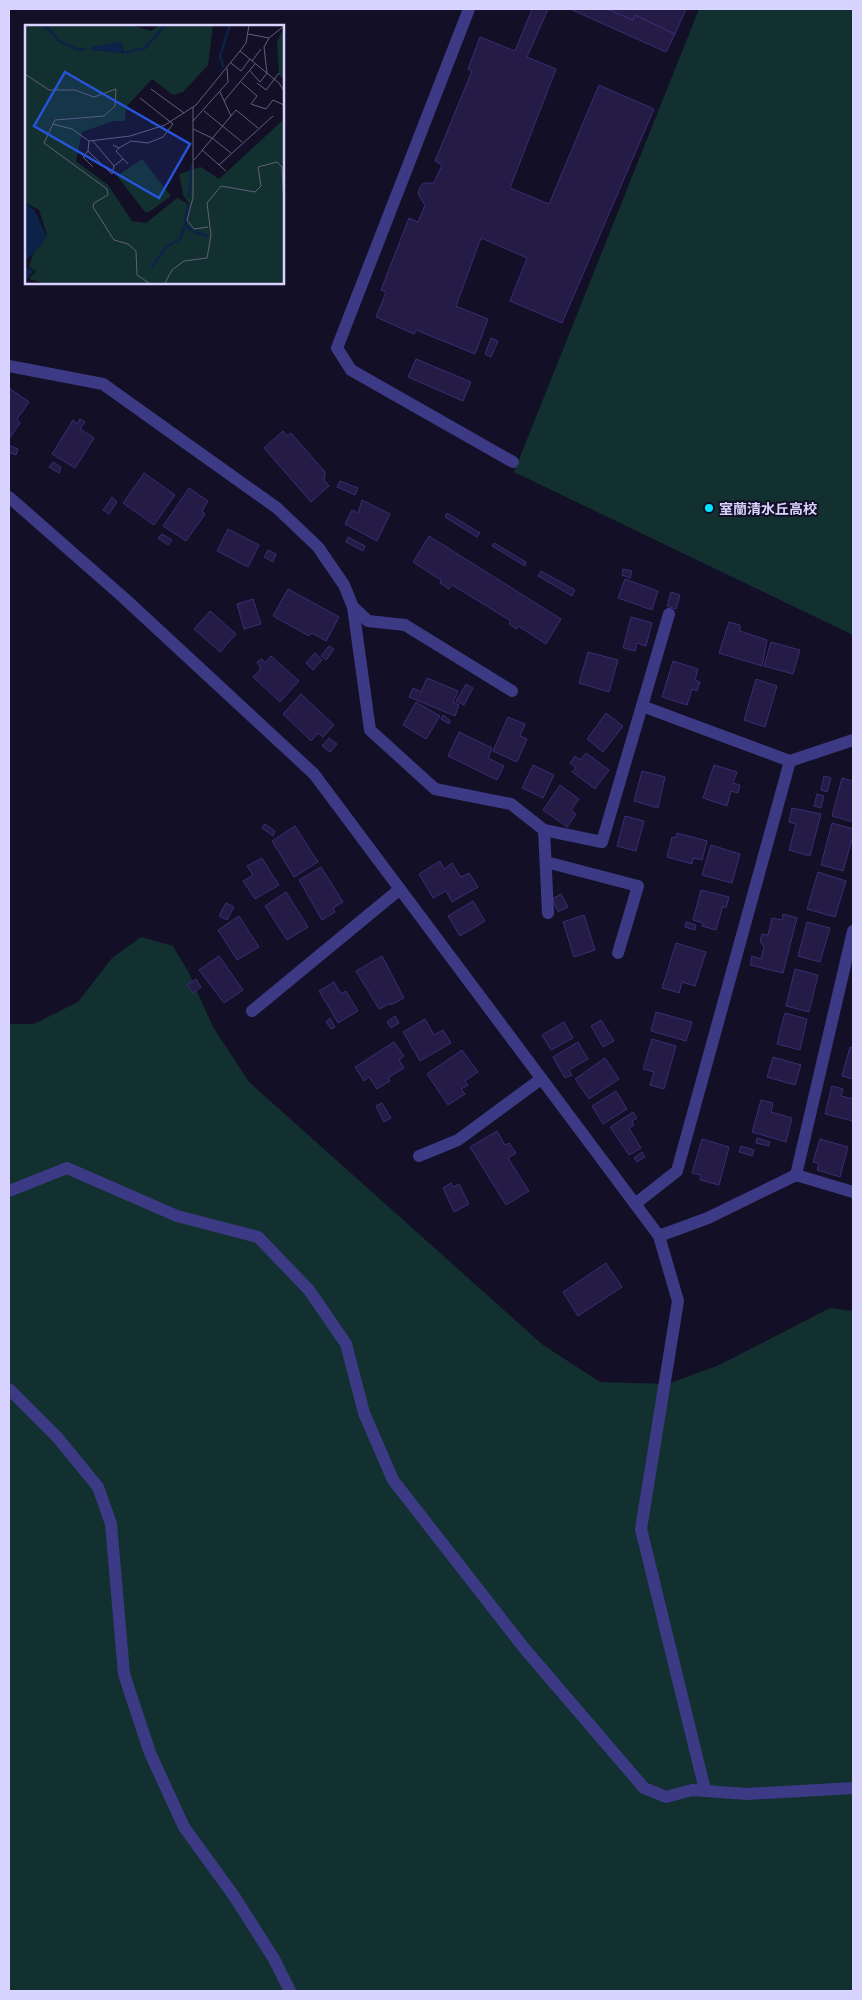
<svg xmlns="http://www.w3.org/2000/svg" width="862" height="2000" font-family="Barlow,'Noto Sans JP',sans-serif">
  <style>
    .green { fill: #12302f }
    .building { fill: #241b47; stroke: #3b2d73 }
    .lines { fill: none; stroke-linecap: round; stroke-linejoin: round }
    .minor { stroke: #3d3a85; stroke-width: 12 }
    .poi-dot { fill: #00e5ff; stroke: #130f26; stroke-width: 2 }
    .labels { text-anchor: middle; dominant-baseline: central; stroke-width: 4; stroke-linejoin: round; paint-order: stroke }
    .poi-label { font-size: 14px; font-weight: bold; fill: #d9d4ff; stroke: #130f26; text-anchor: start }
    .inset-river { fill: none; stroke: #0c2248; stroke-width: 2.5 }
    .inset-road { fill: none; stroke: #625e7d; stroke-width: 1 }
    .view { fill: #2655da; fill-opacity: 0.15; stroke: #2655da; stroke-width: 2.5 }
    .inset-edge { fill: none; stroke: #d9d4ff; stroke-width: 2.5 }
  </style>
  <rect width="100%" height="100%" fill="#130f26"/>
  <g class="green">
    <polygon points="699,9 853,9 853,635 514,472"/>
    <polygon points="141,937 173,946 188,971 213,1027 249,1082 543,1345 600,1382 667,1384 717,1366 830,1308 853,1311 853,1991 9,1991 9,1024 34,1024 78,1002 112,958"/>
  </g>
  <g class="building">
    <polygon points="532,9 548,9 527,57 556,69 510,188 549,204 599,85 654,109 562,323 510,301 527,258 481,238 456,306 488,319 475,354 416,330 414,334 376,317 386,292 381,290 409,218 418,222 425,205 418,194 420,187 424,183 434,183 442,165 435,161 472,71 468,69 480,37 515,51"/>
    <polygon points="570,9 607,9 633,20 635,15 675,34 666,52"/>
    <polygon points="607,9 686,9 675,34 635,15 633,20"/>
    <polygon points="491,338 498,341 491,357 485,354"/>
    <polygon points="416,359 471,382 463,401 408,377"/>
    <polygon points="9,388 29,402 17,419 20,423 9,439"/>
    <polygon points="80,419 85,422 80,429 94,438 75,468 52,454 73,420 77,424"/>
    <polygon points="283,431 287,436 291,433 325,472 324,480 329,486 311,502 264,448"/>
    <polygon points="9,445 18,449 16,455 9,452"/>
    <polygon points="53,462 61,467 59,473 49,467"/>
    <polygon points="144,473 175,495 154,525 123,503"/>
    <polygon points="340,481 358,488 355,495 337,487"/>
    <polygon points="189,488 208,501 202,511 205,514 186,541 163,526"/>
    <polygon points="112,497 117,502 109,514 103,510"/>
    <polygon points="362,500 390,514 377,541 345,524 352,510 358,513"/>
    <polygon points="447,513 480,533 477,537 445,517"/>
    <polygon points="228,529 259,545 248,567 217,551"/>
    <polygon points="162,534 172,540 168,545 158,538"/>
    <polygon points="429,536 561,619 546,644 518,626 516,629 509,624 511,621 452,585 449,589 440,583 441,580 413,562"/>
    <polygon points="348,537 365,546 363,551 346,542"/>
    <polygon points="494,543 526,562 525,566 492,546"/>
    <polygon points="268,550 276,554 273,562 264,557"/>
    <polygon points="623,569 632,571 630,578 622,575"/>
    <polygon points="541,571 575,590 572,596 538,576"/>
    <polygon points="625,579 658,591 652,610 618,598"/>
    <polygon points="288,589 339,617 326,641 312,633 309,636 273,616"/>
    <polygon points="671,592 680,595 676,609 667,606"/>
    <polygon points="253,599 261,624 244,629 237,604"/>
    <polygon points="210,611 236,634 220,652 194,629"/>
    <polygon points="631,617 652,623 646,646 637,643 635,651 623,648"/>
    <polygon points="729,622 740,625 740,631 767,640 762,666 719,653"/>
    <polygon points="771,642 800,650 793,674 764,666"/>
    <polygon points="329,646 334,649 326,660 321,656"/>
    <polygon points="588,652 618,660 609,692 579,683"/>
    <polygon points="315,653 322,660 313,670 306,663"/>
    <polygon points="271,656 299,681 280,702 253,677 261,669 257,662 262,659 265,663"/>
    <polygon points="673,661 698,669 695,680 700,682 697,691 692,689 687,705 662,697"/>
    <polygon points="427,678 458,691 453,702 459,705 455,716 409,697 413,688 421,692"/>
    <polygon points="756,679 777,686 765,727 744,720"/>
    <polygon points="466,684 473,688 464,705 456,701"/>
    <polygon points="301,694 334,725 323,737 318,733 311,741 283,714"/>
    <polygon points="416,702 440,716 426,739 403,725"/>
    <polygon points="606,713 623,726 603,752 587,739"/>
    <polygon points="443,715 450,720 449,724 441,719"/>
    <polygon points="508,717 525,724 520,736 527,739 517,762 493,751"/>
    <polygon points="459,732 492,748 488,758 504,766 497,780 448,756"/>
    <polygon points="329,738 337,744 330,752 322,746"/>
    <polygon points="586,753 609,770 595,789 572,772 576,768 570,763 575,756 580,760"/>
    <polygon points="533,765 554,775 543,798 522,788"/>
    <polygon points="714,765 737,772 733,783 740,785 738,793 731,791 727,806 703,798"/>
    <polygon points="642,771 665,777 658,808 634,801"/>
    <polygon points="824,776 831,778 827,792 821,790"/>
    <polygon points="842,778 853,781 853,822 832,816"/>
    <polygon points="560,785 579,799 571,810 576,814 567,827 543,810"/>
    <polygon points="817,794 824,796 821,808 814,806"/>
    <polygon points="792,808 821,814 810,856 789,850 796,824 789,822"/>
    <polygon points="625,816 644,821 636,851 617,846"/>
    <polygon points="832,823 853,829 853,836 843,871 821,865"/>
    <polygon points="265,824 275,831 273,836 262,828"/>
    <polygon points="295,826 318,862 294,877 272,841"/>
    <polygon points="677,833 707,841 702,860 693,858 692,864 667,857 672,837 676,838"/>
    <polygon points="711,845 740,854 732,883 702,875"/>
    <polygon points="262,858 279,885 255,899 243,881 253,875 247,866"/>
    <polygon points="440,861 444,869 452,863 461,877 469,873 478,887 452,902 446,891 433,898 419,874"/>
    <polygon points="321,867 343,902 333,908 335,912 322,920 299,880"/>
    <polygon points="818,872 846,881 835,917 807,909"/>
    <polygon points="701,890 729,897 726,908 723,906 716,930 702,926 703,923 693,920"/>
    <polygon points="286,892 308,927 287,940 265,906"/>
    <polygon points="561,894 568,907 558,912 552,899"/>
    <polygon points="473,901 485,921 460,936 448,916"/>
    <polygon points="226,903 234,907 227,920 219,916"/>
    <polygon points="783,914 797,918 783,973 750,965 752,956 761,959 764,947 760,942 762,934 768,935 772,918 782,920"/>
    <polygon points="584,915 595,950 574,957 563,922"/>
    <polygon points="239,916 259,947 237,960 218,930"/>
    <polygon points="686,922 696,925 695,930 685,927"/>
    <polygon points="807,922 830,928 820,962 798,956"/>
    <polygon points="676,943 706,952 695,986 682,982 679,993 662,988"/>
    <polygon points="219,956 243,990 224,1003 199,970"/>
    <polygon points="382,956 404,998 391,1005 391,1003 379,1009 356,971"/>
    <polygon points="795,969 818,975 809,1012 786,1006"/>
    <polygon points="196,979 201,987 193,993 187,985"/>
    <polygon points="334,982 341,994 346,991 358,1011 338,1023 319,991"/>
    <polygon points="656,1012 692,1022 686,1041 651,1031"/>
    <polygon points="785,1013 807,1019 800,1050 777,1044"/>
    <polygon points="395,1016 399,1023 391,1028 387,1022"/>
    <polygon points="330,1018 335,1027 331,1029 326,1022"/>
    <polygon points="425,1019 434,1035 443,1030 451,1043 420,1061 403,1032"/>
    <polygon points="601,1020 614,1041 603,1047 591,1026"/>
    <polygon points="564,1022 573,1038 551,1050 542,1035"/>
    <polygon points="652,1039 676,1046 664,1089 650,1085 654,1072 643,1069"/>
    <polygon points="394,1042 404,1056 399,1060 404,1068 388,1078 390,1081 377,1089 369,1077 364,1081 355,1067"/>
    <polygon points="578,1042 588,1059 569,1070 572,1075 565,1078 553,1057"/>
    <polygon points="850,1047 853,1048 853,1079 842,1076"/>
    <polygon points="462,1050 478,1072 465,1081 468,1085 461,1089 465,1094 448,1105 427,1074"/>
    <polygon points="773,1057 801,1065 795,1085 767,1077"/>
    <polygon points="605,1058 619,1079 589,1099 575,1079"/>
    <polygon points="832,1086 843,1089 841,1096 853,1099 853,1121 825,1114"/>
    <polygon points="616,1091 627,1109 603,1124 592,1106"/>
    <polygon points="761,1100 773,1103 771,1112 792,1118 786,1142 752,1132"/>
    <polygon points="382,1103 391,1118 384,1122 376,1106"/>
    <polygon points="633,1112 637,1118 632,1121 634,1125 629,1128 641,1148 629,1155 610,1127"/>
    <polygon points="497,1131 505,1145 509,1143 516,1153 508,1158 529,1191 506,1205 470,1147"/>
    <polygon points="757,1138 770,1142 769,1146 756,1143"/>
    <polygon points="702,1139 729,1147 719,1185 700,1180 701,1175 692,1173"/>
    <polygon points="820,1139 848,1147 840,1177 817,1170 819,1164 813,1162"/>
    <polygon points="741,1146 754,1150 752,1156 739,1152"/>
    <polygon points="642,1152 645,1157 637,1162 634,1158"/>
    <polygon points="451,1183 453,1187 459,1184 469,1204 454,1212 443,1188"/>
    <polygon points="606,1263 622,1287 578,1316 563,1292"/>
  </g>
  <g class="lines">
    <g class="minor">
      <polyline points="469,9 337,348 351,370 513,462"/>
      <polyline points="9,366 103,384 277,508 318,547 344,585 353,607 370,730 435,789 511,804 544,830 548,913"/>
      <polyline points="9,497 124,598 314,774 659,1236 678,1301 641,1529 705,1790"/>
      <polyline points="353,607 368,621 405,625 512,691"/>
      <polyline points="790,761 853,740"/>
      <polyline points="544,830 602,842 669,614"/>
      <polyline points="546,862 638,886 618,953"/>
      <polyline points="252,1011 400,889"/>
      <polyline points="419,1156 458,1140 541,1079"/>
      <polyline points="796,1175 853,1192"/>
      <polyline points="9,1191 67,1168 177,1216 258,1237 309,1290 346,1344 364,1413 393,1480 524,1648 644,1788 666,1797 692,1790 747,1794 853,1788"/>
      <polyline points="635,1204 677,1171 790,761 642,706"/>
      <polyline points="659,1236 708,1218 796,1175 853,931"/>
      <polyline points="9,1389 57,1437 98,1487 111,1524 124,1674 150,1753 184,1827 234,1896 274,1959 290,1991"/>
    </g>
  </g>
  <circle class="poi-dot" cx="709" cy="508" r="5"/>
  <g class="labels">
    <g class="poi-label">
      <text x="719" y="508">室蘭清水丘高校</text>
    </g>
  </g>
  <g transform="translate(25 25)">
    <rect width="259" height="259" fill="#130f26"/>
    <path d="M0 0H106L126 6 134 0H188L183 40 158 67 148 70 127 54 101 82 100 96H89L57 107 51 136 83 160 107 196 121 198 152 173 165 180 158 170 154 149 176 142 194 154 259 94V258H18L4 254 11 246 4 242 8 229 22 210 14 185 0 177ZM96 18 99 28 61 24 67 25V22ZM259 1V54L254 50 252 17ZM117 134 146 171 124 187H120L92 151Z" fill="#12302f" fill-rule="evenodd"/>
    <path d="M96 17 98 28 61 24 67 25 66 22ZM0 177 10 186 21 210 17 219 0 236 2 243 9 245 1 256 9 258H0Z" fill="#0c2248"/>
    <path class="inset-river" d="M18 3 24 4 34 16 53 25 61 24M98 28 120 23 140 0M199 43 195 31 205 0M164 172 167 140M163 180 160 200 169 207 183 211M127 242 141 222 155 214 160 200"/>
    <path class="inset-road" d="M224 0 221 18 215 26 254 58 259 66M223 9 244 13M227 36 236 24M206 38 216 46 225 34M225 46 235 57 242 48 239 22 244 13 259 1M0 49 24 65H50L69 72 91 64 90 81 79 91 30 95 19 118 82 164 83 170 69 178 68 182 89 215 103 219 111 226 112 250 124 258M216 57 232 71 226 79 241 84 248 75 259 80M232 58 241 65 254 48M126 64 159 88M195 67 206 91M199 76 230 39M168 82V173L162 195 169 204 183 202M179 86 217 117M168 96 203 57 202 43M28 99 47 104 64 116 105 111 140 100 171 80 215 26M168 104 187 113 206 128M67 115 89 141 98 134M64 116 63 126 87 149 89 141M88 120 94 123 106 116 123 118 138 112 148 99 115 73M94 123 91 126 103 139M177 125 201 146M63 126 58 132 68 142M169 135 211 85 233 103M194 140 248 91M140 258 147 245 159 236 182 233 186 210 182 178 196 161 230 167 236 161 233 142 252 137 257 142 259 181"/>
    <path class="view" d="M40 47 165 119 134 173 9 101Z"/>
    <rect width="259" height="259" class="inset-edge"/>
  </g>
  <rect width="862" height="2000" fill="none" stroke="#d9d4ff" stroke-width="20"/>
</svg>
